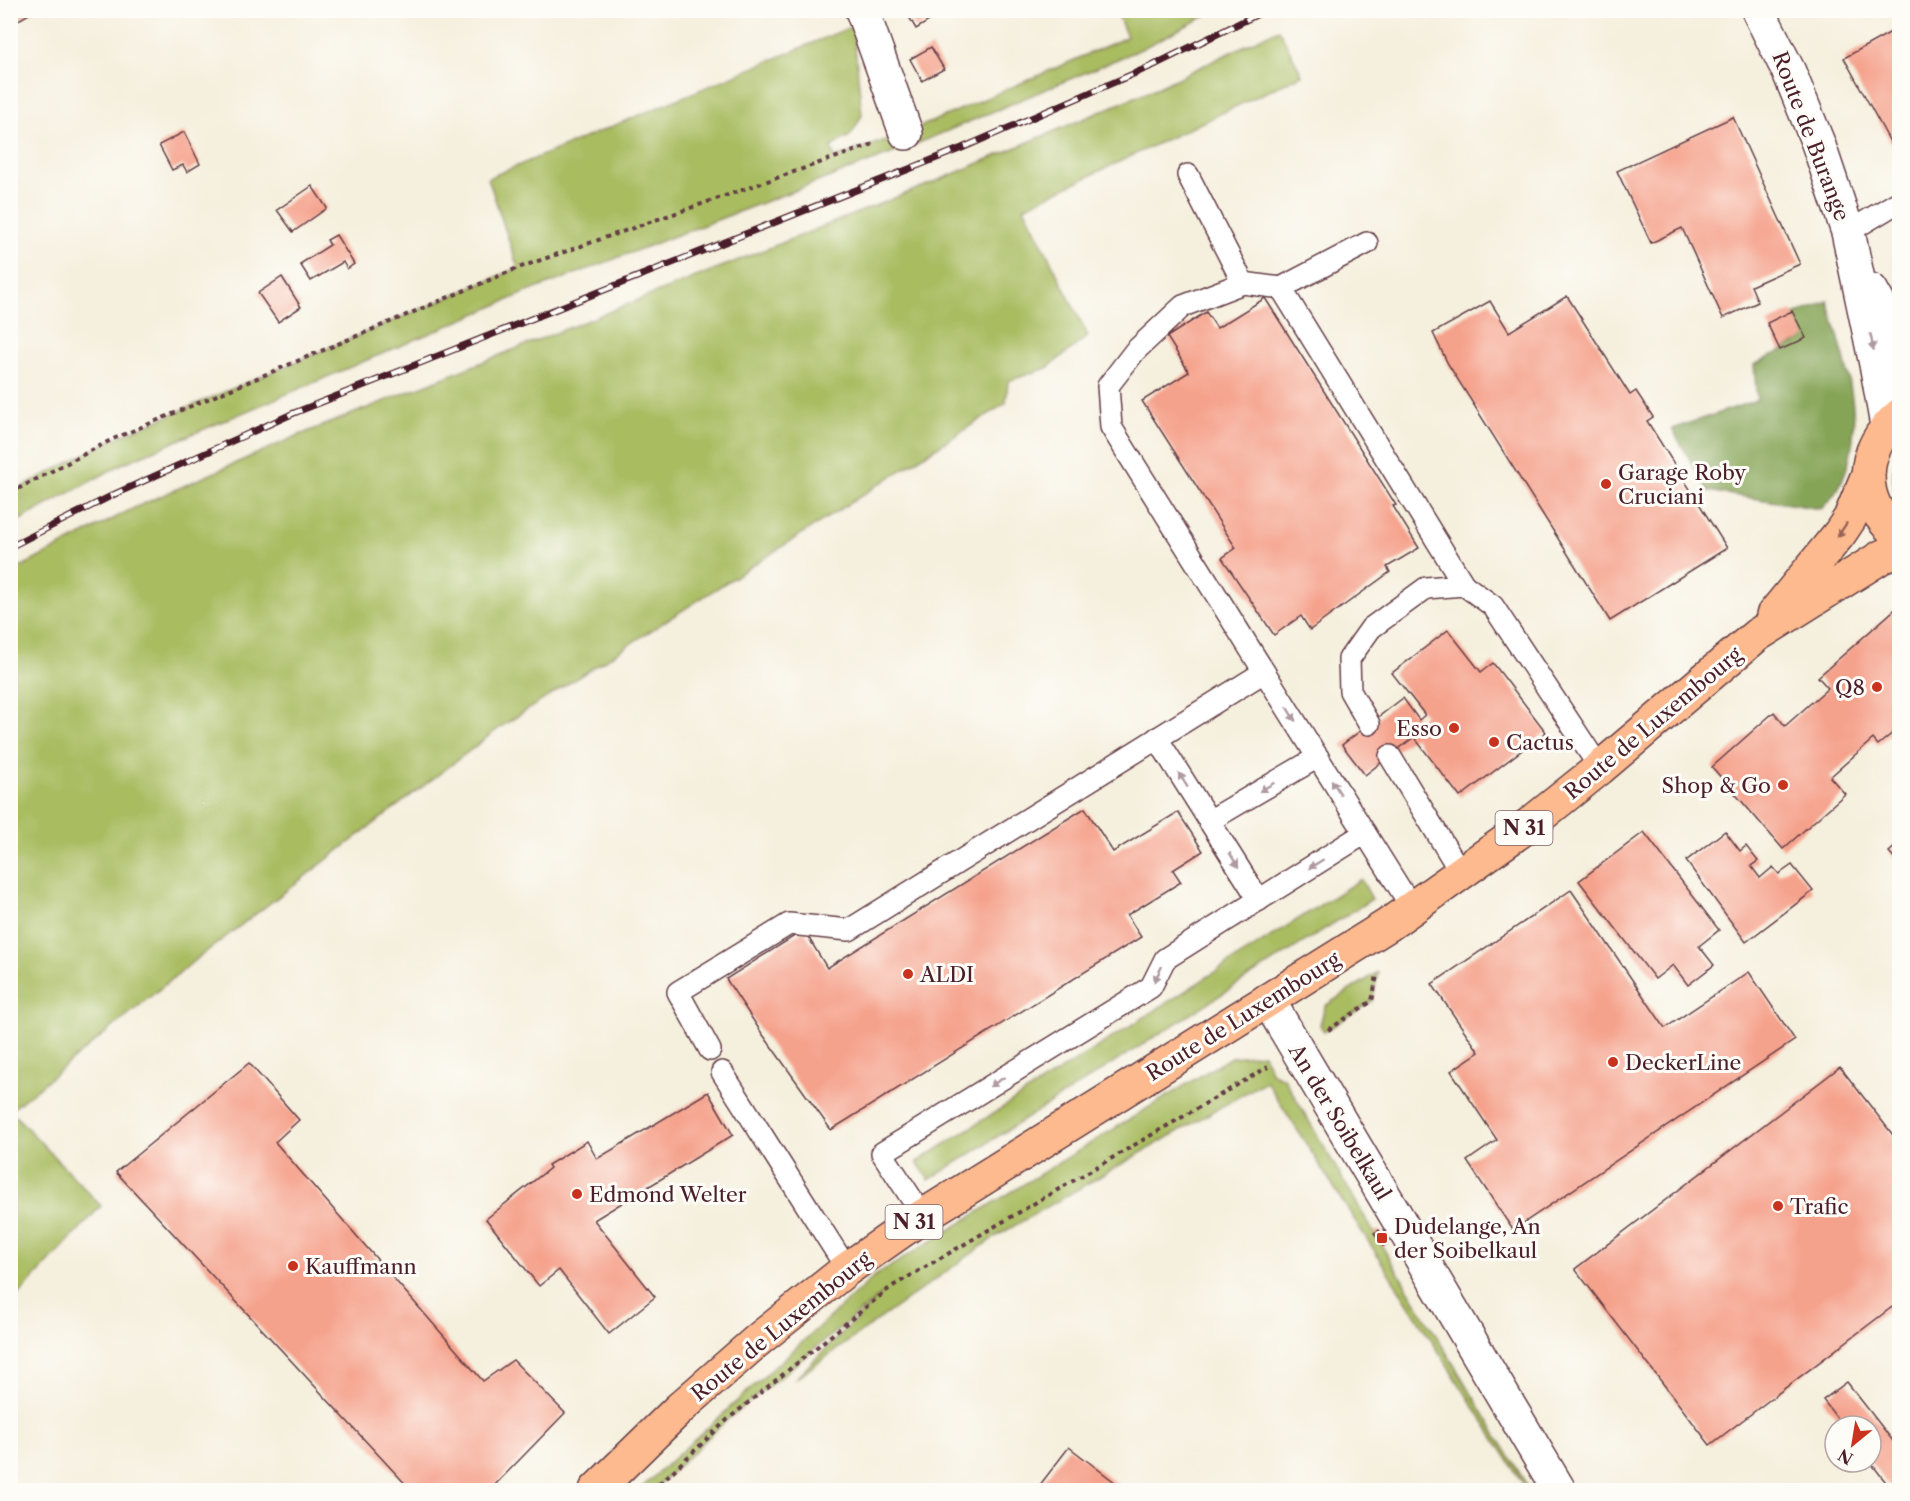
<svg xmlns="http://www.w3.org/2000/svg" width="1910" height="1501" font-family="'Libre Caslon Text',serif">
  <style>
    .green { fill: #a9bc60; stroke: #7a6e46; stroke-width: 1.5 }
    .forest { fill: #86a456; stroke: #686240; stroke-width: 1.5 }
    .building { fill: #f5a28c }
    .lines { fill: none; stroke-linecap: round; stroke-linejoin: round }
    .service-casing { stroke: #643e46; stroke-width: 24 }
    .minor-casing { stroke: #643e46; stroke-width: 36 }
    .primary-casing { stroke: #643e46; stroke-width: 36 }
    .path { stroke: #643e46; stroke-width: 4; stroke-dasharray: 4.5 4.5; stroke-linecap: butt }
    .service { stroke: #fff; stroke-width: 21 }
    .minor { stroke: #fff; stroke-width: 33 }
    .primary { stroke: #fcba8e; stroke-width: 33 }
    .rail-casing { stroke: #4a1f2b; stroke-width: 7 }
    .rail { stroke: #fdfcf7; stroke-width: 4.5; stroke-dasharray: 14; stroke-linecap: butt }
    .oneway { fill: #ae9aa0 }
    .oneway2 { fill: #9a6558 }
    .poi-dot { fill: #c8321e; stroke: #fdfcf7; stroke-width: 2 }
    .labels { text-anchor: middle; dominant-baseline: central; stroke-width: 6; stroke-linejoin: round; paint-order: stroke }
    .shield { fill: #fdfcf7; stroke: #806168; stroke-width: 1.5 }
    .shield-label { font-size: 20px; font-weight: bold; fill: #4a1f2b }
    .street-label { font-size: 21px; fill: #4a1f2b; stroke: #fdfcf7 }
    .poi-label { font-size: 21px; fill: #4a1f2b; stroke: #fdfcf7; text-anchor: start }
  </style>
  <rect width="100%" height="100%" fill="#fdfcf7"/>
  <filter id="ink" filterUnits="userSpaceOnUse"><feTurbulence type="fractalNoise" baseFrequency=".0167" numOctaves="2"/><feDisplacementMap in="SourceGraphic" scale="12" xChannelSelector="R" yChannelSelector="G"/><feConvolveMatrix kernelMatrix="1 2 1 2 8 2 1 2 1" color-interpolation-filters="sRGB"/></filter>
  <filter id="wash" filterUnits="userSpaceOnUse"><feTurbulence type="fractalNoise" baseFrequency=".008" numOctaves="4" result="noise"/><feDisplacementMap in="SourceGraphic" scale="24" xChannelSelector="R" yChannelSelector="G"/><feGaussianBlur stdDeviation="1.35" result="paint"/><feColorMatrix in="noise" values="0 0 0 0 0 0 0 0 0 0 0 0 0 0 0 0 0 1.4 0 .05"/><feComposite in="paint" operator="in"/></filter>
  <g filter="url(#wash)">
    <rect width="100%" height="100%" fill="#f5efdd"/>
    <g class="green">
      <polygon points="1116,11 1215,11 1139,50 909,147 525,293 122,464 11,525 11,493 113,439 518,268 488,178 853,26 862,115 851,135 831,147 835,158 906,133 1127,37"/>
      <polygon points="1279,29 1302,75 1024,207 1088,336 1047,368 1008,381 1006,403 502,726 194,961 11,1110 11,572 136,507 297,436 932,183 1161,86"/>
      <path d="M1899 451V502C1890 485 1891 468 1899 451Z"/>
      <polygon points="1361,879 1372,899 929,1180 917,1162"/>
      <polygon points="1378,972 1372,1001 1324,1032 1320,1025 1325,1006"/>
      <polygon points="1263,1054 1272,1073 1284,1078 1374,1233 1530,1490 1527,1490 1266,1081 995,1237 794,1380 882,1294 728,1419 653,1490 639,1490 876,1275 1231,1057"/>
      <polygon points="11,1111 101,1206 11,1303 10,1303"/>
    </g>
    <path class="forest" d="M1828 301C1845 362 1870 426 1839 487 1835 495 1827 502 1821 509L1708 491 1672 429 1757 400 1754 365 1805 338 1794 315Z"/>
    <g id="blocks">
      <g class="building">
        <polygon points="10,10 36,10 10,25"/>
        <polygon points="905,10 947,10 916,29"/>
        <polygon points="1900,27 1900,160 1844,58"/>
        <polygon points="931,47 944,69 922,81 910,59"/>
        <polygon points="1733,117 1800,264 1751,286 1758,302 1723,318 1682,228 1651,243 1617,171"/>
        <polygon points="184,132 200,164 187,172 183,165 172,170 159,145"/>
        <polygon points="312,186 327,208 293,232 277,210"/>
        <polygon points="336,235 354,264 347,269 343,262 311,281 300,264 330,245 327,240"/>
        <polygon points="282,277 301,307 278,322 258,293"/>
        <polygon points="1567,296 1630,395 1636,391 1653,417 1647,421 1727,548 1610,621 1448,364 1433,333 1490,301 1509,332"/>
        <polygon points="1265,298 1396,505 1393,506 1419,548 1387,567 1390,572 1310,630 1301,616 1274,635 1222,558 1236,548 1142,401 1189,372 1167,337 1206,312 1217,328"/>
        <polygon points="1792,311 1806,338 1780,350 1767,323"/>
        <polygon points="1900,605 1900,727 1878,745 1873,739 1830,777 1845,794 1783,849 1712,767 1774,712 1785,726 1828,688 1818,677"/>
        <polygon points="1448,630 1481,672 1493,663 1546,732 1460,797 1414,737 1365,775 1342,745 1403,698 1419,720 1425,715 1392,673"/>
        <polygon points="1085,808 1113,852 1178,812 1203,851 1173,870 1181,882 1127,915 1141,937 831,1130 761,1032 726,979 804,930 827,968"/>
        <polygon points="1725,831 1740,851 1746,846 1758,861 1751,866 1760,878 1773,867 1779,874 1792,865 1813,891 1746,942 1686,861"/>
        <polygon points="1644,832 1719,930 1699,946 1714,965 1688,985 1673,965 1655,979 1579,881"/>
        <polygon points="1900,842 1900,864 1889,852"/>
        <polygon points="1571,890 1665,1028 1749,972 1795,1040 1513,1230 1467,1161 1497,1140 1451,1071 1479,1052 1432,984"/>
        <polygon points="249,1063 299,1120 275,1142 483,1381 513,1360 565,1413 490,1490 435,1490 433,1489 431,1490 411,1490 116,1172"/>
        <polygon points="1840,1067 1900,1144 1900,1301 1710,1445 1575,1269"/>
        <polygon points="708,1092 733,1135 594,1220 655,1297 609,1334 559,1270 539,1286 486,1219 550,1168 548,1165 587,1141 597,1159"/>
        <polygon points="1379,1230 1387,1244 1383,1246 1374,1233"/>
        <polygon points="1847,1382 1900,1450 1900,1490 1892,1490 1871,1463 1871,1426 1843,1426 1823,1400"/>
        <polygon points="1069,1447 1125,1490 1036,1490"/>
        <polygon points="1790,1484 1796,1490 1781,1490"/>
      </g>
    </g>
  </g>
  <g filter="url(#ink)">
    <use href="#blocks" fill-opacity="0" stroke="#643e46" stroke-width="1.5"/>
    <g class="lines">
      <defs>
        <g id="service">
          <polyline points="1188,175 1243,283"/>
          <polyline points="1848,232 1900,201"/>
          <polyline points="1367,243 1281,288 1464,585"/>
          <polyline points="1281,288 1243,283 1183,306 1135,351 1108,386 1111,427 1412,908"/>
          <polyline points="1369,724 1350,691 1349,659 1371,628 1426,588 1464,585 1493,606 1600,768"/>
          <polyline points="1157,738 1259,900"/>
          <polyline points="1390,756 1461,873"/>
          <polyline points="1209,821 1318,757"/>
          <polyline points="710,1050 678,992 789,924 849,930 1264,672"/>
          <polyline points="722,1072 847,1269"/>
          <polyline points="923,1216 882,1153 1151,987 1165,959 1365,833"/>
        </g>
        <g id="minor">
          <polyline points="862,10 906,133"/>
          <polyline points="1758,10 1789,72 1818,143 1848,232 1877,369 1887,426"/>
          <polyline points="1871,290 1900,341"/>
          <polyline points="1268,1000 1559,1490"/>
        </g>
        <g id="primary">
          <path d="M1900 415C1859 449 1856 502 1900 536"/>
          <polyline points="1773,615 1840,533 1850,518 1867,477"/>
          <polyline points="596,1490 679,1409 759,1339 847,1269 923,1216 1388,925 1530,824 1600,768 1757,635 1883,556 1900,552"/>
        </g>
      </defs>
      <use href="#service" class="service-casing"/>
      <use href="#minor" class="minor-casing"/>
      <use href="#primary" class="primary-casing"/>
      <g class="path">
        <polyline points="10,493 113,439 518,268 874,144"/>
        <polyline points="1328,1030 1372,1001 1377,975"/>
        <polyline points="653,1490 728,1419 891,1287 1268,1067"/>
      </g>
      <use href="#service" class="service"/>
      <use href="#minor" class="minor"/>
      <use href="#primary" class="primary"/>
      <defs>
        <polyline id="rail" points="10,547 115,494 294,413 962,148 1154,65 1266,10"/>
      </defs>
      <use href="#rail" class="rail-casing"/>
      <use href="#rail" class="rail"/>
    </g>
    <defs><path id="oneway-solid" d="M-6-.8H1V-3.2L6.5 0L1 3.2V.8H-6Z" transform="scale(1.5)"/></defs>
    <g class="oneway">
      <use href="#oneway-solid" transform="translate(1872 342) rotate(79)"/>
      <use href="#oneway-solid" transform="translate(1291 714) rotate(58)"/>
      <use href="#oneway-solid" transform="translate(1183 780) rotate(-122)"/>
      <use href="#oneway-solid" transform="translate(1267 787) rotate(150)"/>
      <use href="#oneway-solid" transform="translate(1336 787) rotate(-122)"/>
      <use href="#oneway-solid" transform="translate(1234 860) rotate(58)"/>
      <use href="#oneway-solid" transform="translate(1316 864) rotate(148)"/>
      <use href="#oneway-solid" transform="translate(1158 974) rotate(117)"/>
      <use href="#oneway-solid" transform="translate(997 1082) rotate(148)"/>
    </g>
    <use class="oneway2" href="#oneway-solid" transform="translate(1842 530) rotate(124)"/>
  </g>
  <g class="poi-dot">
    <circle cx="1606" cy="484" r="6"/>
    <circle cx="1877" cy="687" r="6"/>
    <circle cx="1454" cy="728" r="6"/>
    <circle cx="1494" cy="742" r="6"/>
    <circle cx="1783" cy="785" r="6"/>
    <circle cx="908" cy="974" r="6"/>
    <circle cx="1613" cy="1062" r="6"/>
    <circle cx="577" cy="1194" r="6"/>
    <circle cx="1778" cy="1206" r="6"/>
    <rect x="1376" y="1232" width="12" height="12" rx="3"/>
    <circle cx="293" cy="1266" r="6"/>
  </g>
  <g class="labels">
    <g class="shield">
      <rect x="1495.5" y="811" width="57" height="34" rx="4.5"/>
      <rect x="885.5" y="1205" width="57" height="34" rx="4.5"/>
    </g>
    <g class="shield-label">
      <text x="1524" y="828">N 31</text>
      <text x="914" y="1222">N 31</text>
    </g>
    <g class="street-label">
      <text transform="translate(1811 136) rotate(69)">Route de Burange</text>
      <text transform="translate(1653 723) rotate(-40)">Route de Luxembourg</text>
      <text transform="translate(1243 1016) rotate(-32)">Route de Luxembourg</text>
      <text transform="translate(1340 1122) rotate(59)">An der Soibelkaul</text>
      <text transform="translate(781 1326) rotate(-39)">Route de Luxembourg</text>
    </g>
    <g class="poi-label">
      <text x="1618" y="472">Garage Roby<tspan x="1618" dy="24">Cruciani</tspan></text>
      <text x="1865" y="687" text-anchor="end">Q8</text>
      <text x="1442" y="728" text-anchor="end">Esso</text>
      <text x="1506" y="742">Cactus</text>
      <text x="1771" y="785" text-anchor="end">Shop &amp; Go</text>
      <text x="920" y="974">ALDI</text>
      <text x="1625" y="1062">DeckerLine</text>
      <text x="589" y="1194">Edmond Welter</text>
      <text x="1790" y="1206">Trafic</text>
      <text x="1394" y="1226">Dudelange, An<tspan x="1394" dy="24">der Soibelkaul</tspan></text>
      <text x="305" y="1266">Kauffmann</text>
    </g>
  </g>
  <rect width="1910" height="1501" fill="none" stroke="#fdfcf7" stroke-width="36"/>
  <g transform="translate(1853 1444) rotate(210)"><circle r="28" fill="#fdfcf7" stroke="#b5a4a5" stroke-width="1.5"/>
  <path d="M0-4.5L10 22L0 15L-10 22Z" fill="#c8321e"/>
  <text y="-9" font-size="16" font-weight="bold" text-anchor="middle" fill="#4a1f2b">N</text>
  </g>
</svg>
